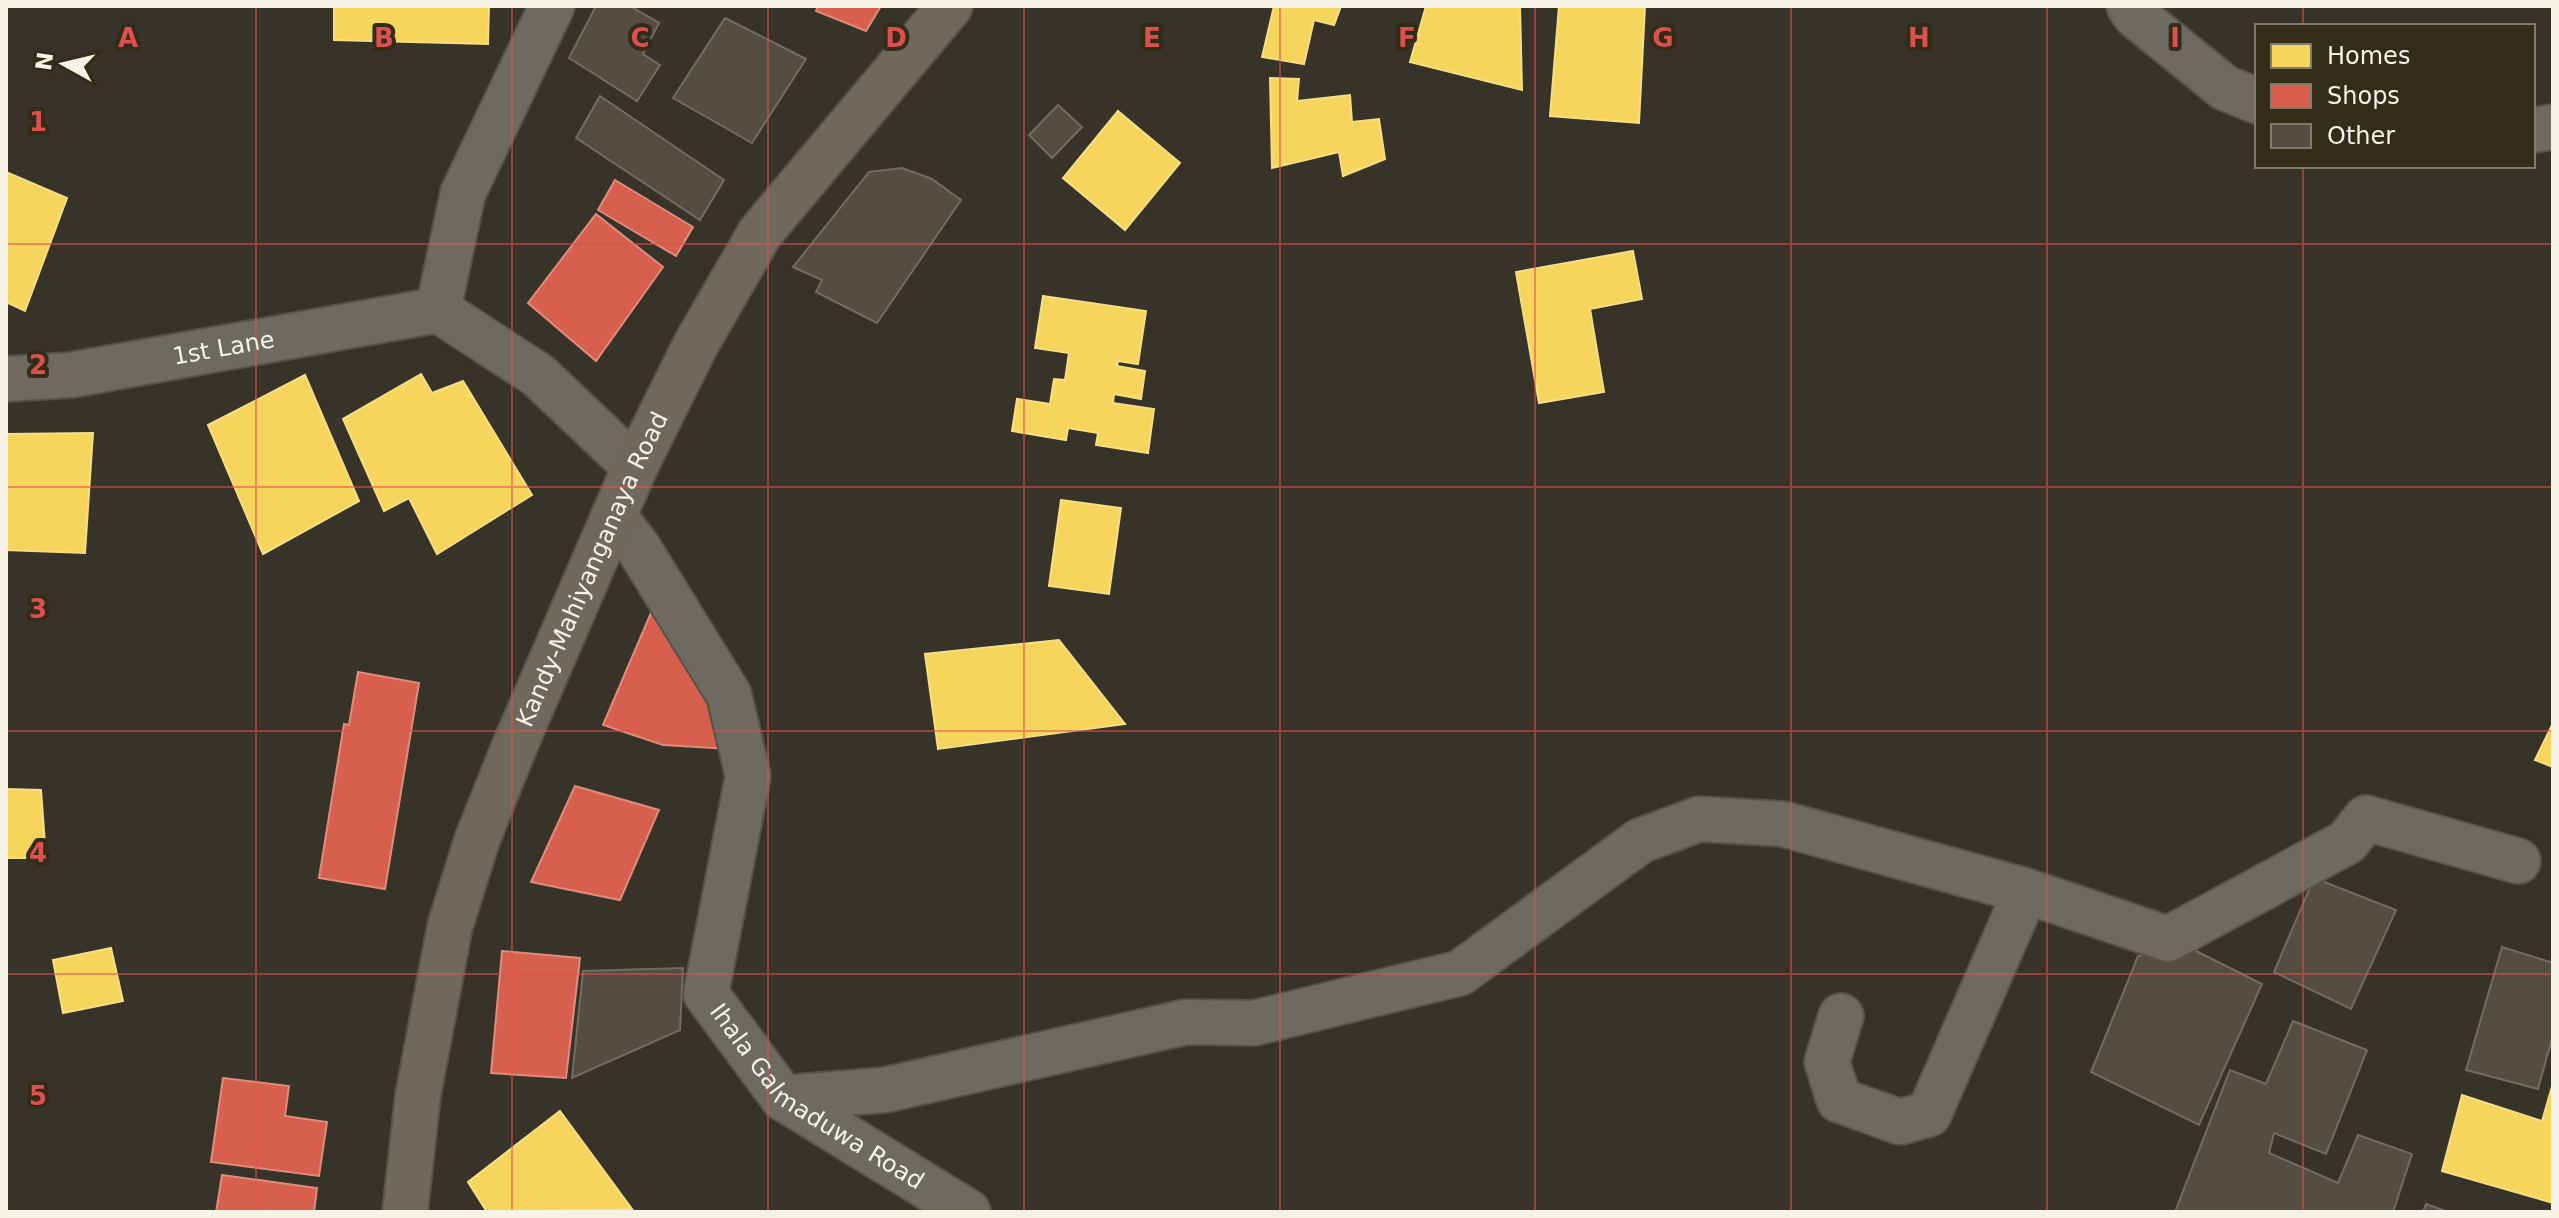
<svg xmlns="http://www.w3.org/2000/svg" width="2559" height="1218" font-family="'DejaVu Sans',sans-serif">
  <style>
    .homes { fill: #f6d55c; stroke: #f6de85; stroke-width: 2 }
    .shops { fill: #d6604d; stroke: #e08c7b; stroke-width: 2 }
    .building { fill: #564d42; stroke: #716c64; stroke-width: 2 }
    .lines { fill: none; stroke-linecap: round; stroke-linejoin: round }
    .minor-casing { stroke: #565249; stroke-width: 48 }
    .highway-casing { stroke: #565249; stroke-width: 48 }
    .minor { stroke: #6e6a61; stroke-width: 44 }
    .highway { stroke: #71685d; stroke-width: 44 }
    .grid { fill: none; stroke: #dc504e; stroke-width: 2; stroke-opacity: 0.55 }
    .labels { text-anchor: middle; dominant-baseline: central; stroke-width: 8; stroke-linejoin: round; paint-order: stroke }
    .street-label { font-size: 24px; fill: #f6f2e6; stroke: #332c19 }
    .grid-label { font-size: 26px; text-anchor: middle; font-weight: bold; fill: #dc504e; stroke: #332c19; stroke-width: 8; stroke-linejoin: round; paint-order: stroke }
  </style>
  <rect width="100%" height="100%" fill="#383329"/>
  <g class="homes">
    <polygon points="334,6 489,6 488,44 334,40"/>
    <polygon points="1274,6 1341,6 1334,25 1314,20 1304,64 1262,57"/>
    <polygon points="1426,6 1520,6 1522,90 1410,62"/>
    <polygon points="1559,6 1645,6 1639,123 1550,116"/>
    <polygon points="1270,78 1299,79 1297,101 1350,95 1352,122 1379,119 1385,159 1343,176 1339,152 1272,168"/>
    <polygon points="1118,111 1180,163 1125,230 1063,178"/>
    <polygon points="6,172 67,198 25,311 6,302"/>
    <polygon points="1633,251 1642,299 1590,309 1604,392 1539,403 1516,272"/>
    <polygon points="1043,296 1146,311 1138,364 1118,361 1117,366 1145,371 1141,399 1114,394 1113,403 1154,409 1148,453 1096,445 1098,433 1068,428 1066,440 1012,431 1017,399 1050,404 1054,379 1065,380 1069,353 1035,348"/>
    <polygon points="421,374 432,393 463,381 532,495 437,554 409,498 384,511 343,419"/>
    <polygon points="305,375 359,501 263,554 208,425"/>
    <polygon points="93,433 85,553 6,550 6,434"/>
    <polygon points="1061,500 1121,508 1109,594 1049,586"/>
    <polygon points="1059,640 1125,724 938,749 925,654"/>
    <polygon points="2553,723 2553,767 2535,760"/>
    <polygon points="6,789 41,790 46,858 6,858"/>
    <polygon points="111,948 123,1001 63,1013 53,960"/>
    <polygon points="2553,1083 2553,1203 2442,1171 2462,1095 2542,1121"/>
    <polygon points="560,1111 632,1209 487,1212 468,1182"/>
  </g>
  <g class="shops">
    <polygon points="818,6 881,6 866,31 816,11"/>
    <polygon points="615,180 693,227 676,256 598,210"/>
    <polygon points="596,214 663,267 596,361 528,303"/>
    <polygon points="653,608 721,709 729,749 663,745 603,725"/>
    <polygon points="358,672 419,683 385,889 319,878 344,724 349,725"/>
    <polygon points="575,786 659,810 620,900 531,882"/>
    <polygon points="502,951 580,958 566,1078 491,1073"/>
    <polygon points="223,1078 289,1086 285,1116 327,1122 319,1176 211,1162"/>
    <polygon points="222,1175 317,1188 314,1212 216,1212"/>
  </g>
  <g class="building">
    <polygon points="596,6 630,6 659,23 643,54 660,65 637,101 569,58"/>
    <polygon points="725,18 806,59 752,143 673,98"/>
    <polygon points="600,96 724,180 700,220 576,138"/>
    <polygon points="1058,105 1082,127 1052,158 1029,135"/>
    <polygon points="902,168 932,179 961,200 877,323 816,292 822,280 793,267 869,172"/>
    <polygon points="2314,878 2396,910 2351,1009 2274,972"/>
    <polygon points="2502,947 2553,963 2553,1035 2538,1089 2466,1070"/>
    <polygon points="2196,951 2262,984 2199,1125 2091,1072 2138,956"/>
    <polygon points="683,968 680,1030 572,1078 583,971"/>
    <polygon points="2293,1021 2367,1050 2326,1154 2274,1133 2269,1153 2338,1183 2358,1135 2412,1154 2393,1212 2175,1212 2230,1070 2266,1084"/>
    <polygon points="2426,1204 2448,1212 2423,1212"/>
  </g>
  <g class="lines">
    <defs>
      <g id="minor">
        <polyline points="552,6 463,193 438,310 538,375 635,467"/>
        <polyline points="2129,6 2135,15 2225,88 2257,101"/>
        <polyline points="2533,130 2553,127"/>
        <path id="s1" d="M6 379 71 375 438 310"/>
        <path id="s2" d="M614 516 639 549 729 695 748 776 706 994 783 1098 968 1212"/>
        <polyline points="1841,1016 1827,1062 1839,1100 1900,1122 1929,1114 2026,891"/>
        <polyline points="783,1098 885,1090 1186,1022 1254,1023 1460,973 1640,841 1699,819 1783,824 2026,891 2168,939 2347,842 2366,818 2518,861"/>
      </g>
      <g id="highway">
        <path id="s3" d="M405 1212 418 1095 450 926 477 840 515 745 635 467 695 346 760 233 950 6"/>
      </g>
    </defs>
    <use href="#minor" class="minor-casing"/>
    <use href="#highway" class="highway-casing"/>
    <use href="#minor" class="minor"/>
    <use href="#highway" class="highway"/>
  </g>
  <path class="grid" d="M256 6V1212M512 6V1212M768 6V1212M1024 6V1212M1280 6V1212M1535 6V1212M1791 6V1212M2047 6V1212M2303 6V26M2303 166V1212M6 244H2553M6 487H2553M6 731H2553M6 974H2553"/>
  <g class="labels">
    <g class="street-label">
      <text stroke="none"><textPath href="#s1" startOffset="220">1st Lane</textPath></text>
      <text stroke="none"><textPath href="#s3" startOffset="674">Kandy-Mahiyanganaya Road</textPath></text>
      <text stroke="none"><textPath href="#s2" startOffset="672">Ihala Galmaduwa Road</textPath></text>
    </g>
  </g>
  <g class="grid-label">
    <text x="128" y="47">A</text>
    <text x="384" y="47">B</text>
    <text x="640" y="47">C</text>
    <text x="896" y="47">D</text>
    <text x="1152" y="47">E</text>
    <text x="1407" y="47">F</text>
    <text x="1663" y="47">G</text>
    <text x="1919" y="47">H</text>
    <text x="2175" y="47">I</text>
    <text x="38" y="131">1</text>
    <text x="38" y="374">2</text>
    <text x="38" y="618">3</text>
    <text x="38" y="862">4</text>
    <text x="38" y="1105">5</text>
  </g>
  <rect width="2559" height="1218" fill="none" stroke="#f6f2e6" stroke-width="16"/>
  <rect x="2255" y="24" width="280" height="144" fill="#332c19" stroke="#817b6b" stroke-width="2"/>
  <rect x="2271" y="44" width="40" height="24" fill="#f6d55c" stroke="#817b6b" stroke-width="2"/>
  <text x="2327" y="64" font-size="24" fill="#f6f2e6">Homes</text>
  <rect x="2271" y="84" width="40" height="24" fill="#d6604d" stroke="#817b6b" stroke-width="2"/>
  <text x="2327" y="104" font-size="24" fill="#f6f2e6">Shops</text>
  <rect x="2271" y="124" width="40" height="24" fill="#564d42" stroke="#817b6b" stroke-width="2"/>
  <text x="2327" y="144" font-size="24" fill="#f6f2e6">Other</text>
  <g transform="translate(64 64) rotate(278)" stroke="#332c19" stroke-width="6" paint-order="stroke">
  <path d="M0-6L14 30L0 20L-14 30Z" fill="#f6f2e6"/>
  <text y="-12" font-size="22" font-weight="bold" text-anchor="middle" fill="#f6f2e6">N</text>
  </g>
</svg>
